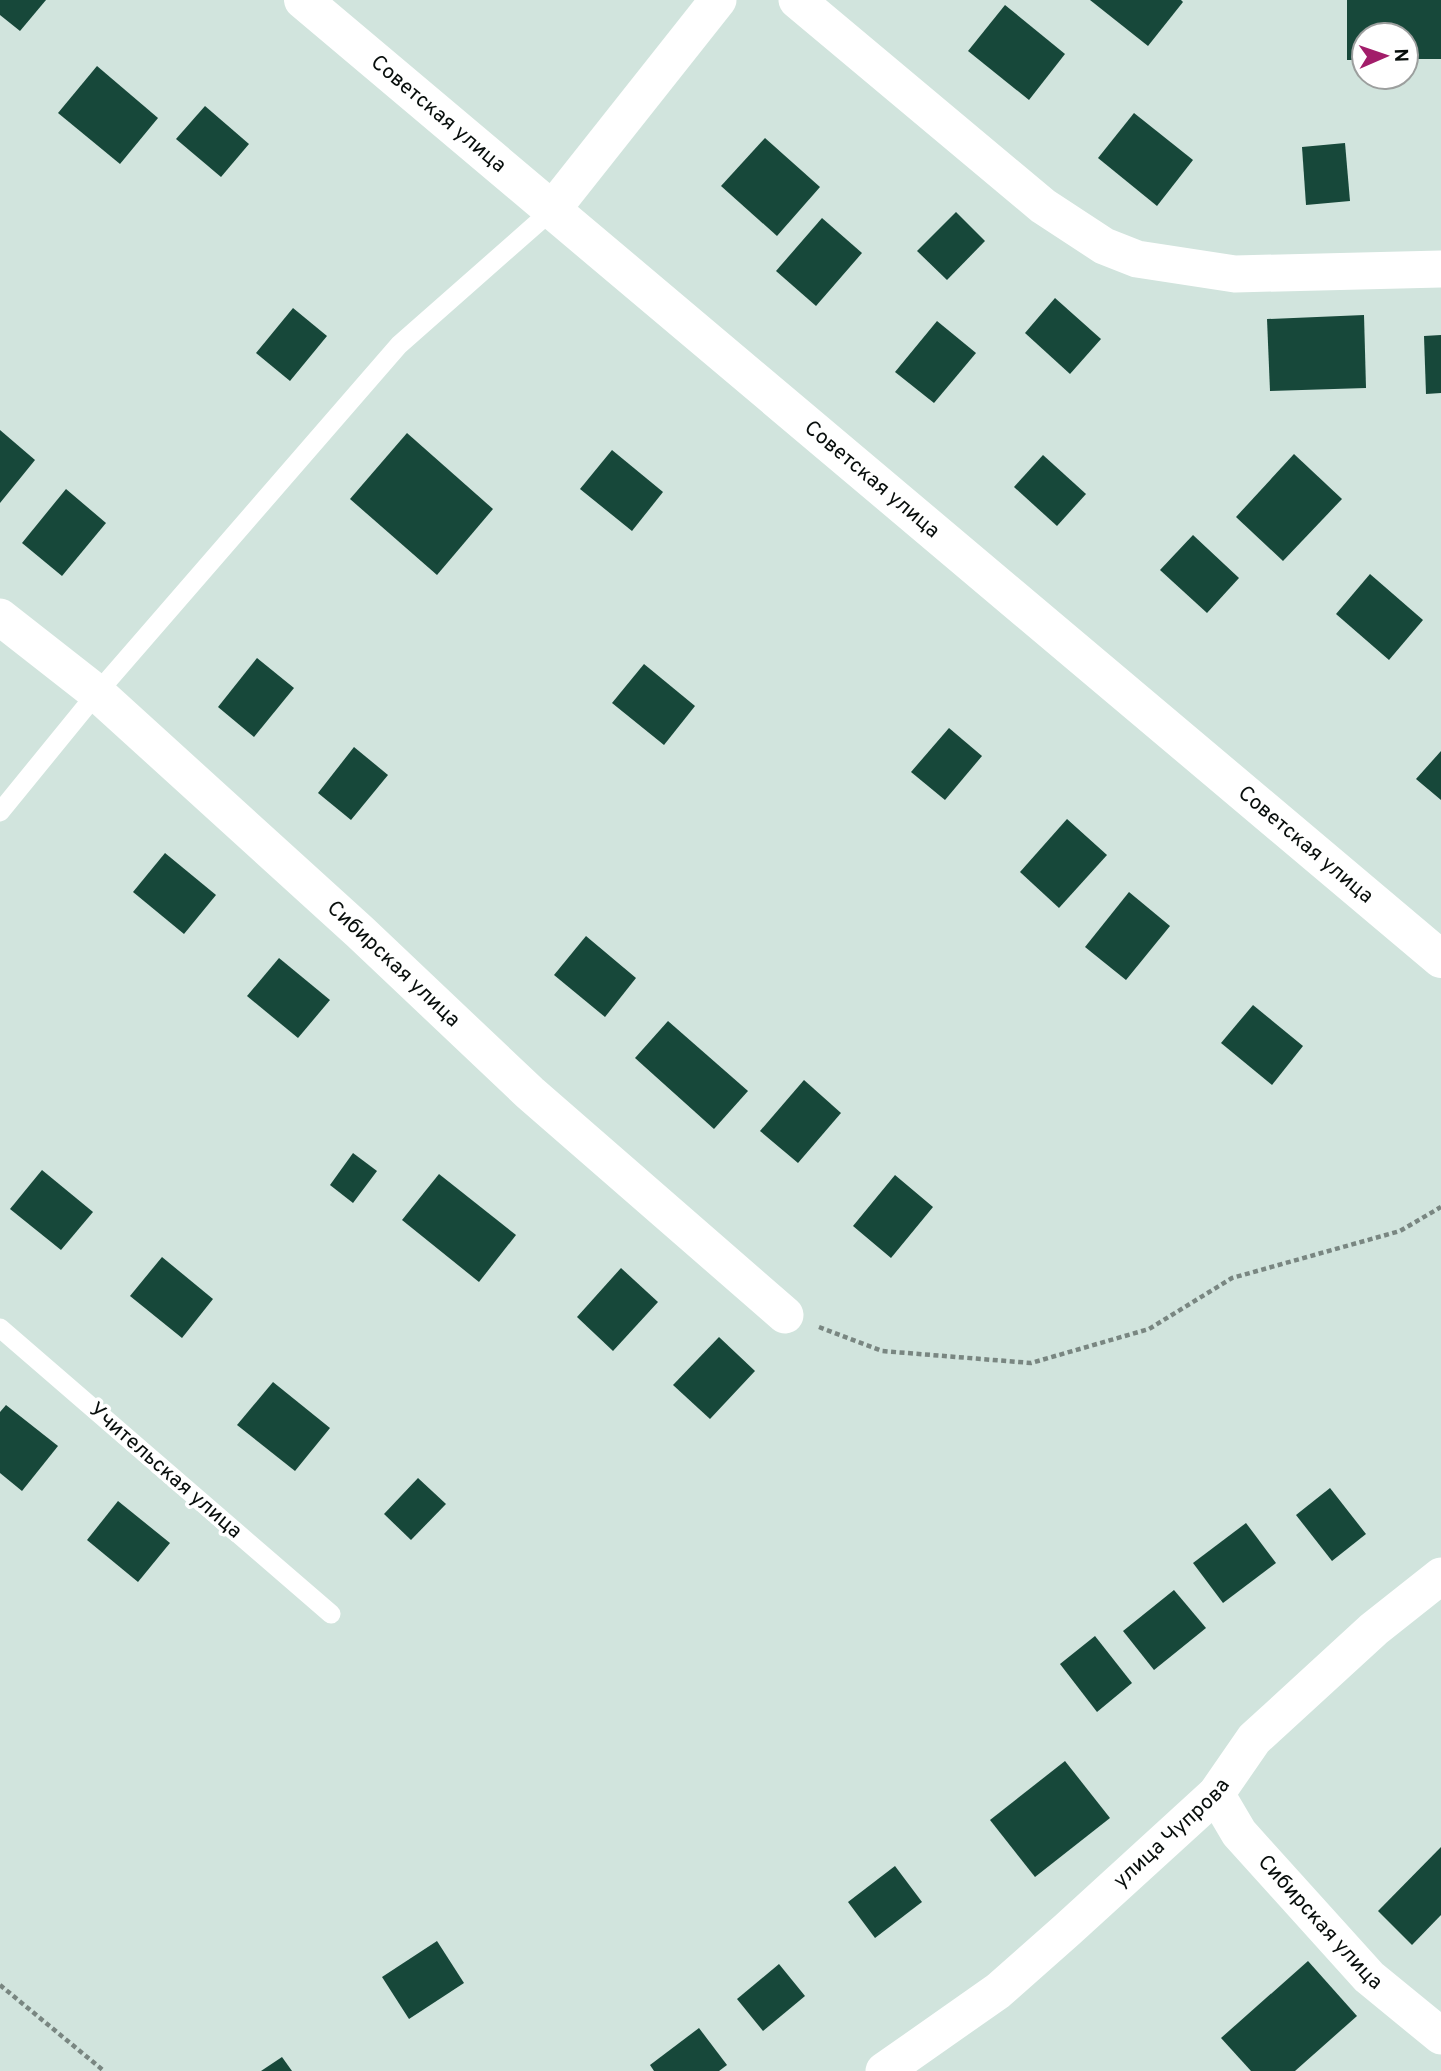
<svg xmlns="http://www.w3.org/2000/svg" width="1441" height="2071" font-family="Overpass,sans-serif">
  <style>
    .building { fill: #17483a }
    .lines { fill: none; stroke-linecap: round; stroke-linejoin: round }
    .path { stroke: #798681; stroke-width: 4.5; stroke-dasharray: 5 3.5; stroke-linecap: butt }
    .lane { stroke: #fff; stroke-width: 19 }
    .street { stroke: #fff; stroke-width: 37 }
    .secondary { stroke: #fff; stroke-width: 38 }
    .labels { text-anchor: middle; dominant-baseline: central; stroke-width: 7; stroke-linejoin: round; paint-order: stroke }
    .street-label { font-size: 21px; fill: #080e0c; stroke: #fff }
  </style>
  <rect width="100%" height="100%" fill="#d1e4dd"/>
  <g class="building">
    <polygon points="0,0 46,0 20,31 0,15"/>
    <polygon points="1090,0 1181,0 1183,2 1148,46"/>
    <polygon points="1347,0 1441,0 1441,59 1406,59 1406,35 1364,35 1364,60 1347,60"/>
    <polygon points="1005,5 1065,54 1029,100 968,51"/>
    <polygon points="97,66 158,118 120,164 58,113"/>
    <polygon points="205,106 249,144 221,177 176,139"/>
    <polygon points="1134,113 1193,160 1157,206 1098,158"/>
    <polygon points="765,138 820,187 777,236 721,186"/>
    <polygon points="1345,143 1350,201 1306,205 1302,147"/>
    <polygon points="956,212 985,241 947,280 917,251"/>
    <polygon points="822,218 862,253 816,306 776,271"/>
    <polygon points="1055,298 1101,339 1070,374 1025,333"/>
    <polygon points="293,308 327,336 290,381 256,353"/>
    <polygon points="1364,315 1366,388 1270,391 1267,319"/>
    <polygon points="937,321 976,353 934,403 895,372"/>
    <polygon points="1441,335 1441,393 1426,394 1424,336"/>
    <polygon points="0,430 35,460 0,503"/>
    <polygon points="407,433 493,509 437,575 350,499"/>
    <polygon points="612,450 663,492 632,531 580,489"/>
    <polygon points="1294,454 1342,499 1283,561 1236,517"/>
    <polygon points="1043,455 1086,494 1057,526 1014,487"/>
    <polygon points="66,489 106,523 62,576 22,543"/>
    <polygon points="1193,535 1239,578 1207,613 1160,570"/>
    <polygon points="1370,574 1423,620 1389,660 1336,614"/>
    <polygon points="257,658 294,688 254,737 218,707"/>
    <polygon points="644,664 695,706 664,745 612,703"/>
    <polygon points="949,728 982,756 945,800 911,772"/>
    <polygon points="354,747 388,775 351,820 318,793"/>
    <polygon points="1441,751 1441,800 1416,779"/>
    <polygon points="1067,819 1107,855 1059,908 1020,872"/>
    <polygon points="165,853 216,895 184,934 133,892"/>
    <polygon points="1129,892 1170,926 1126,980 1085,947"/>
    <polygon points="586,936 636,978 605,1017 554,975"/>
    <polygon points="279,958 330,1000 298,1038 247,996"/>
    <polygon points="1253,1005 1303,1046 1272,1085 1221,1043"/>
    <polygon points="668,1021 748,1091 714,1129 635,1058"/>
    <polygon points="804,1080 841,1113 798,1163 760,1131"/>
    <polygon points="353,1153 377,1171 353,1203 330,1185"/>
    <polygon points="42,1170 93,1212 61,1250 10,1209"/>
    <polygon points="439,1174 516,1235 479,1282 402,1220"/>
    <polygon points="895,1175 933,1207 891,1258 853,1226"/>
    <polygon points="162,1257 213,1299 182,1338 130,1296"/>
    <polygon points="621,1268 658,1302 613,1351 577,1317"/>
    <polygon points="719,1337 755,1371 710,1419 673,1385"/>
    <polygon points="273,1382 330,1428 295,1471 237,1425"/>
    <polygon points="6,1405 58,1446 22,1491 0,1473 0,1412"/>
    <polygon points="418,1478 446,1504 411,1540 384,1514"/>
    <polygon points="1330,1488 1366,1534 1332,1561 1296,1515"/>
    <polygon points="118,1501 170,1543 138,1582 87,1540"/>
    <polygon points="1246,1523 1276,1563 1223,1603 1193,1563"/>
    <polygon points="1174,1590 1206,1628 1154,1670 1123,1631"/>
    <polygon points="1095,1636 1132,1683 1097,1712 1060,1664"/>
    <polygon points="1065,1761 1110,1818 1035,1877 990,1820"/>
    <polygon points="1441,1847 1441,1915 1412,1945 1378,1911"/>
    <polygon points="895,1866 922,1902 875,1938 848,1902"/>
    <polygon points="437,1941 464,1983 409,2019 382,1977"/>
    <polygon points="1308,1961 1357,2016 1295,2071 1251,2071 1221,2038"/>
    <polygon points="779,1964 805,1996 763,2031 737,1999"/>
    <polygon points="699,2028 727,2065 719,2071 654,2071 650,2065"/>
    <polygon points="282,2057 292,2071 261,2071"/>
  </g>
  <g class="lines">
    <g class="path">
      <polyline points="819,1327 882,1351 1031,1363 1149,1329 1232,1278 1400,1231 1441,1207"/>
      <polyline points="0,1985 104,2071"/>
    </g>
    <g class="lane">
      <polyline points="0,812 97,693 399,345 551,211"/>
      <polyline points="0,1328 331,1614"/>
    </g>
    <g class="street">
      <polyline points="797,0 1043,206 1104,246 1137,259 1235,274 1441,269"/>
      <polyline points="551,211 718,0"/>
      <path id="s1" d="M0 617 97 693 360 932 530 1093 785 1315"/>
      <path id="s2" d="M1216 1794 1239 1833 1369 1977 1441 2036"/>
      <path id="s3" d="M884 2071 998 1991 1067 1930 1216 1794 1254 1739 1374 1629 1441 1576"/>
    </g>
    <path class="secondary" id="s4" d="M303 0 1441 959"/>
  </g>
  <g class="labels">
    <g class="street-label">
      <text stroke="none"><textPath href="#s4" startOffset="177">Советская улица</textPath></text>
      <text stroke="none"><textPath href="#s4" startOffset="744">Советская улица</textPath></text>
      <text stroke="none"><textPath href="#s4" startOffset="1311">Советская улица</textPath></text>
      <text stroke="none"><textPath href="#s1" startOffset="525">Сибирская улица</textPath></text>
      <text transform="translate(165 1471) rotate(41)">Учительская улица</text>
      <text stroke="none"><textPath href="#s3" startOffset="374">улица Чупрова</textPath></text>
      <text stroke="none"><textPath href="#s2" startOffset="166">Сибирская улица</textPath></text>
    </g>
  </g>
  <g transform="translate(1385 56) rotate(88)"><circle r="33" fill="#ffffff" stroke="#9c9f9e" stroke-width="2"/>
  <path d="M0-5L12 26L0 18L-12 26Z" fill="#a21d6a"/>
  <text y="-10" font-size="19" font-weight="bold" text-anchor="middle" fill="#080e0c">N</text>
  </g>
</svg>
